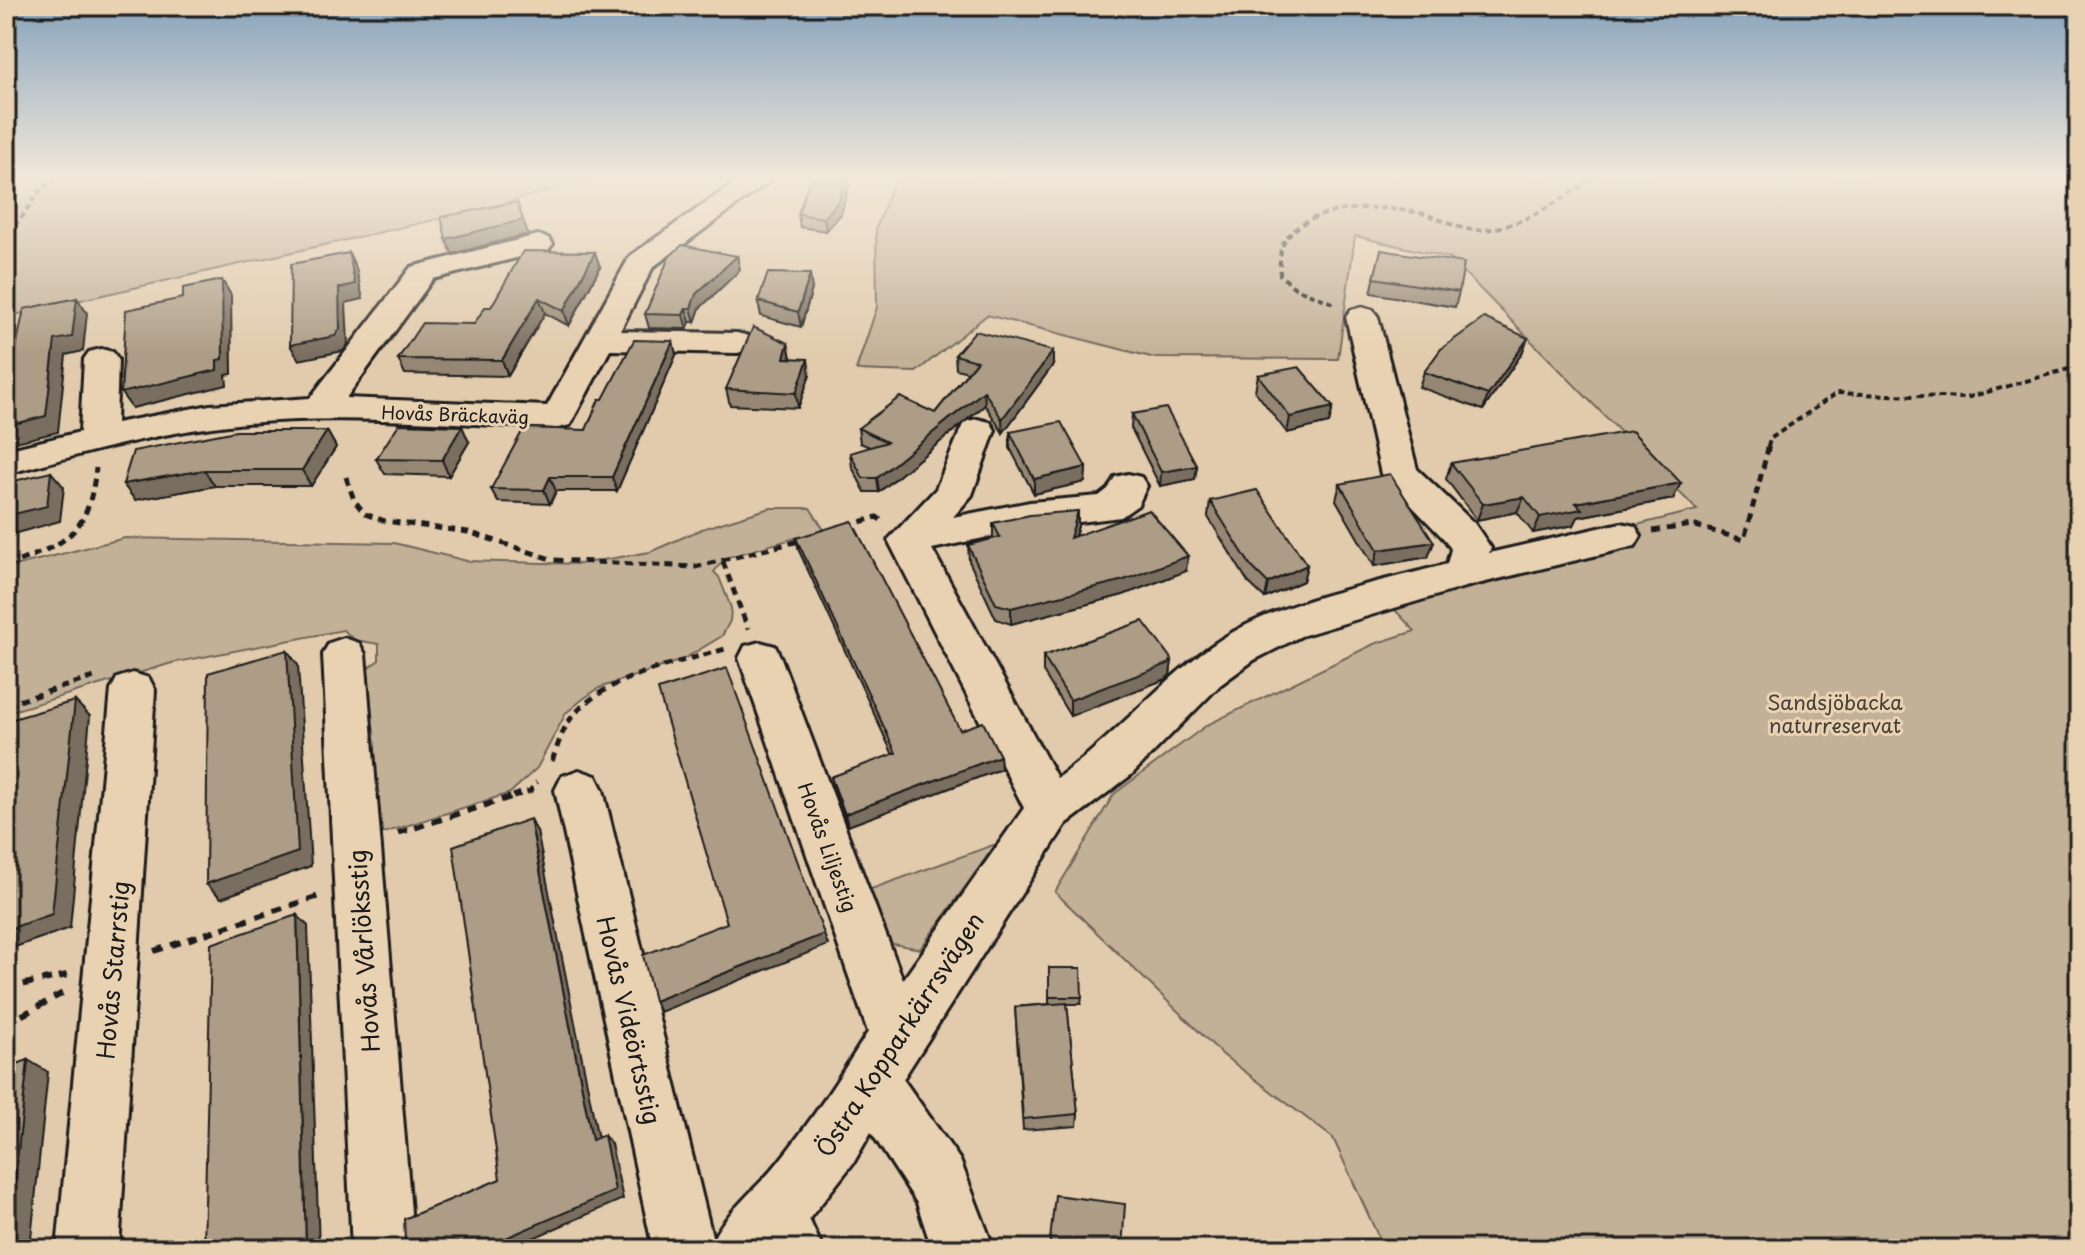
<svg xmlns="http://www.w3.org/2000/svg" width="2085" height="1255" font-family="'Playpen Sans',sans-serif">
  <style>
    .green { fill: #c3b197; stroke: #70665a; stroke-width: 2 }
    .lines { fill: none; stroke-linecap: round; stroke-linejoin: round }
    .minor-casing { stroke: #1c1c1c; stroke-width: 6 }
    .path-far2 { stroke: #1c1c1c; stroke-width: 4; stroke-dasharray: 6 4; stroke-linecap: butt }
    .path-far1 { stroke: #1c1c1c; stroke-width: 5; stroke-dasharray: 8 6; stroke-linecap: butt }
    .path { stroke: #1c1c1c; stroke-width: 6; stroke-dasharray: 10 8; stroke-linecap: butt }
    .minor { fill: #e9d2b2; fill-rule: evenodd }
    .wall { fill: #958773; stroke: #1c1c1c; stroke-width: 2 }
    .shaded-wall { fill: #796e5e; stroke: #1c1c1c; stroke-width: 2 }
    .building { fill: #ad9d86; stroke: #1c1c1c; stroke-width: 2 }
    .labels { text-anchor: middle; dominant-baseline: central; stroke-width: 6; stroke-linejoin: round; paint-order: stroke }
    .far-street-label { font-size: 18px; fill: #1c1c1c; stroke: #e9d2b2 }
    .park-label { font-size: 20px; fill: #46413b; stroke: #e9d2b2 }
    .street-label { font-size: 20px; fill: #1c1c1c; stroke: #e9d2b2 }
    .near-street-label { font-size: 24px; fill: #1c1c1c; stroke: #e9d2b2 }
  </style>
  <rect width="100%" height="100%" fill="#e1cbac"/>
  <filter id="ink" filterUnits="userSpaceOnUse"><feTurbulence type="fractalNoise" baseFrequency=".0125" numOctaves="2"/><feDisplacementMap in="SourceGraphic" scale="16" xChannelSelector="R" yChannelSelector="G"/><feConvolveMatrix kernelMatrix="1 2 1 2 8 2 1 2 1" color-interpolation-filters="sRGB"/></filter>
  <g filter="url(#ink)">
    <g class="green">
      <polygon points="6,179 594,179 474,211 6,317"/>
      <polygon points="895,179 2079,179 2079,1249 1384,1249 1333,1138 1223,1055 1055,892 1114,794 1207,725 1374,644 1415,631 1376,590 1697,510 1450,258 1355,236 1338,359 1155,358 987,315 916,372 856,370 877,307 876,228"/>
      <polygon points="770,508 810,508 824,530 725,558 714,572 719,577 731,608 730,621 722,636 682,660 599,688 583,699 566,713 537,768 510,793 365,839 357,676 379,660 379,644 355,640 343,630 172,663 6,713 6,568 125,538 394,543 467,561 579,564 650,552 702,529"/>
      <polygon points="996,844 920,949 888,943 860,893"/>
    </g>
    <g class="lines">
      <defs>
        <g id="minor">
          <path d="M740 179H772L653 267 620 331 737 333 749 336 753 343 749 350 737 353 610 350 570 425 558 428C451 424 343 413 237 424 158 432 82 454 6 474V450L80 432 84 359 89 352 101 349 113 352 118 359 116 423 210 405 310 398 411 267 538 235 548 238 553 244 548 250 433 279 346 398 547 406 630 256Z"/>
          <path d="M1362 307 1373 310 1378 317 1417 469 1474 523 1491 548 1489 553 1621 523 1635 526 1641 536 1635 546 1465 587 1301 636 1254 660 1220 685 1131 775 1066 824 903 1079 960 1160 994 1249H932L917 1203 871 1132 854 1162 809 1219 823 1249H653L555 790 562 776 579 770 596 776 603 790 713 1240C722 1217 759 1186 776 1165 811 1122 839 1078 868 1032L739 658 745 646 760 642 775 646 781 658 903 980 1024 808 888 540 936 489 964 422 977 419 990 422 995 430 972 495 953 517 1030 502 1099 496 1108 489 1115 477 1128 474 1141 477 1147 486 1138 505 1121 517 1030 528 932 549 1057 778C1116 737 1161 679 1220 640 1282 599 1375 584 1447 564L1451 549 1446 541 1381 474 1346 317 1351 310Z"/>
          <polygon points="344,638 359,643 365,654 414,1249 352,1249 323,654 329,643"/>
          <polygon points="133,673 149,678 155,690 119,1249 57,1249 111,690 117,678"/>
        </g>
      </defs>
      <use href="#minor" class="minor-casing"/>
      <g class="path-far2">
        <path d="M6 232C31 215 27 196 55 179"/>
        <path d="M1333 303 1295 288 1280 275C1280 265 1279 253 1283 244 1306 202 1381 205 1421 213 1441 218 1459 231 1480 230 1522 228 1557 202 1591 179"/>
        <polyline points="1768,447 1770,439 1837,393 1966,398 2079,366"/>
      </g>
      <g class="path-far1">
        <polyline points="346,477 354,500 365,514 385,521 468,532 554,560 695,567 803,540"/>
        <polyline points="847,526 877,517 882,521"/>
        <polyline points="1653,531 1692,525 1744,540 1769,445"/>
        <polyline points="723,562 748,629"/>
        <path d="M6 566C66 543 88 537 96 468"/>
        <polyline points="6,705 97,676"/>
        <path d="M552 761C557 748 561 733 569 721 602 676 675 664 725 649"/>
        <polyline points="513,796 530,791 537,782"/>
      </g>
      <g class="path">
        <polyline points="398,833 520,794"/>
        <polyline points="154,951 319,896"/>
        <polyline points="6,988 67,975"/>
        <polyline points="6,1024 63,993"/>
      </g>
      <use href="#minor" class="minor"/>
    </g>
    <g class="wall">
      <polygon points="810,179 848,179 849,185 841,214 826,231 800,227 798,214"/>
      <polygon points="1381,250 1459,292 1455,307 1371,293"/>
      <polygon points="737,256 740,270 700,308 695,322 690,322 687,329 649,328 645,314"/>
      <polygon points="600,267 569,326 545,313 508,376 405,374 398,359 474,324 491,307"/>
      <polygon points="812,289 801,327 761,316 758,301"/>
      <polygon points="1528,338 1522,353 1483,410 1419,387 1424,372"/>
      <polygon points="673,341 676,355 617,491 556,491 550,504 498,502 491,489 586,430 603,399"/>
      <polygon points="788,343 791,358 810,375 798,408 730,405 726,389"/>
      <polygon points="955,355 1053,365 1003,433 985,405 879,492 865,492 852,467 850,453 870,447 860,443 858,428 935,413 968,372 956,369"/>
      <polygon points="1258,375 1333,407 1329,423 1287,433 1255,391"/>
      <polygon points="1132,414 1197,466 1195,479 1160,486 1131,428"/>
      <polygon points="327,431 336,447 311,486 215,486 135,500 123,484"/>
      <polygon points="1010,432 1086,467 1085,482 1034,494 1010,448"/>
      <polygon points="469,442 449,476 385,474 376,459"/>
      <polygon points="1451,463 1673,499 1578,517 1574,525 1533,533 1517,512 1477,520 1446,479"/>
      <polygon points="1340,484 1434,542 1428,557 1374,566 1336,500"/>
      <polygon points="1210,501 1307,565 1303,581 1265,598 1248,582 1208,517"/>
      <polygon points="1078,511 1078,526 1075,537 1186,571 1123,595 1011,624 996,619 969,561 968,545 993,539 993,523"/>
      <polygon points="796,538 960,730 1000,756 1001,769 848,826 834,790 831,777 893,755 799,551"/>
      <polygon points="1043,656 1172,660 1170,675 1166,679 1070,716 1043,672"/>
      <polygon points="1049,968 1082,997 1081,1004 1067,1004 1078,1114 1077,1126 1023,1130 1015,1007 1049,1004"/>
    </g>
    <g class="shaded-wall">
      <polygon points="845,179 848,179 849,185 841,214 826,231 824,218"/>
      <polygon points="517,202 528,234 452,254 446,239"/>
      <polygon points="595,252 600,267 569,326 564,311"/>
      <polygon points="349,253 356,268 363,299 346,303 348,344 343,351 299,360 290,345 339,288"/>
      <polygon points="737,256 740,270 700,308 695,322 691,308 696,294"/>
      <polygon points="810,274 812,289 801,327 798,312"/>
      <polygon points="222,280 231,295 232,374 226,375 227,385 132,408 121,393"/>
      <polygon points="77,298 87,313 83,351 66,355 58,432 12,443 6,436 6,426 55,340"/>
      <polygon points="539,298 545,313 508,376 502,360"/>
      <polygon points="686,308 690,322 687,329 683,315"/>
      <polygon points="1528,338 1522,353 1483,410 1488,395"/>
      <polygon points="673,341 676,355 617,491 612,477"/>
      <polygon points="788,343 791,359 784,358"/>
      <polygon points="1053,351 1053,365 1003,433 1002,419"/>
      <polygon points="808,359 810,375 798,408 796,393"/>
      <polygon points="984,391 985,405 879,492 877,478"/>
      <polygon points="1333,407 1329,423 1287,433 1290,417"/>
      <polygon points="462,426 469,442 449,476 442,460"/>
      <polygon points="327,431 336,447 311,486 302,470"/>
      <polygon points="1197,466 1195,479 1160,486 1161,472"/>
      <polygon points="1086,467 1085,482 1034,494 1034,479"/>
      <polygon points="204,470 215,486 135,500 123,484"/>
      <polygon points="51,472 64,487 60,521 6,536 6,516"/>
      <polygon points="550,477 556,491 550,504 544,490"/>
      <polygon points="1681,483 1673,499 1578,517 1574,525 1533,533 1540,517 1576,503"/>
      <polygon points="1524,497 1517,512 1477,520 1483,504"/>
      <polygon points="1078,511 1078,526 1069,554 1070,538"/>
      <polygon points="1434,542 1428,557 1374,566 1378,550"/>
      <polygon points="1188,556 1186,571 1123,595 1011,624 1011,608"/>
      <polygon points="1307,565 1303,581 1265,598 1268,583"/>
      <polygon points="287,650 298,665 311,866 221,898 206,884"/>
      <polygon points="1172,660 1170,675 1166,679 1070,716 1070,700"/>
      <polygon points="75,701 90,716 70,928 6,950 6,930"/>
      <polygon points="1000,756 1001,769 848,826 845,814"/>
      <polygon points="530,819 537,831 600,1149 592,1140"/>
      <polygon points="297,915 308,926 319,1249 306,1249"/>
      <polygon points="824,934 828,945 660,1012 654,1001"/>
      <polygon points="28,1060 48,1072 30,1249 7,1249"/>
      <polygon points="604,1135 611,1144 623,1199 508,1249 480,1249"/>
    </g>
    <g class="building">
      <polygon points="810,179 845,179 839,201 824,218 798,214"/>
      <polygon points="517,202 523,220 446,239 441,217"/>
      <polygon points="682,245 737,256 696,294 691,308 686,308 683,315 645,314 669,257"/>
      <polygon points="1381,250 1464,263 1459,292 1374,278"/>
      <polygon points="523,251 595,252 564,311 539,298 502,360 398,359 422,323 474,324 485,307 491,307"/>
      <polygon points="349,253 355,284 339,288 340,329 335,336 290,345 291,264"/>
      <polygon points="768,273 810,274 798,312 758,301"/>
      <polygon points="222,280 223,359 217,360 217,370 121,393 126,310 183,298 183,288"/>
      <polygon points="77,298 72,337 55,340 46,416 6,426 6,395 24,309"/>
      <polygon points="1484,318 1528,338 1488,395 1424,372 1441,349"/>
      <polygon points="753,327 788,343 784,358 808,359 796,393 726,389"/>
      <polygon points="975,331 1053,351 1002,419 984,391 877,478 863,478 850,453 887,442 858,428 900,397 935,413 977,361 955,355"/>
      <polygon points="634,340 673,341 612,477 550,477 544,490 491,489 524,428 586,430 599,399 603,399"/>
      <polygon points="1299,367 1333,407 1290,417 1258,375"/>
      <polygon points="1166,408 1197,466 1161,472 1132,414"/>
      <polygon points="1061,422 1086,467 1034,479 1010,432"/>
      <polygon points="399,424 462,426 442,460 376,459"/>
      <polygon points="236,431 327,431 302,470 204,470 123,484 133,451"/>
      <polygon points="1632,431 1681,483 1576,503 1582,509 1540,517 1524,497 1483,504 1451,463"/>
      <polygon points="51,472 47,506 6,516 6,483"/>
      <polygon points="1390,474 1434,542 1378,550 1340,484"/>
      <polygon points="1257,490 1307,565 1268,583 1251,566 1210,501"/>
      <polygon points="1149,510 1188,556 1124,580 1011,608 996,604 968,545 1000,537 993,523 1030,515 1078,511 1070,538"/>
      <polygon points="852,521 960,730 983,722 1000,756 845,814 831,777 896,753 796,538"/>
      <polygon points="1143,621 1172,660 1168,664 1070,700 1043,656"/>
      <polygon points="287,650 298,852 206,884 208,673"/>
      <polygon points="727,668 824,934 654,1001 643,955 727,923 658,690"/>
      <polygon points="75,701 52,914 6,930 6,721"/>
      <polygon points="530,819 592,1140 604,1135 615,1191 480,1249 397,1249 396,1244 405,1241 404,1219 500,1179 453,846"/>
      <polygon points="297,915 306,1249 204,1249 211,944"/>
      <polygon points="1049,968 1081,968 1082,997 1049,997"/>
      <polygon points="1067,1003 1078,1114 1023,1119 1015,1007"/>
      <polygon points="28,1060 7,1249 6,1249 6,1068"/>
      <polygon points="1055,1195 1125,1204 1122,1249 1049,1249"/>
    </g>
  </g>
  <linearGradient id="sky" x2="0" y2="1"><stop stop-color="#88a3bb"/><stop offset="0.5" stop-color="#f2e8da"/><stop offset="1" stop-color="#f2e8da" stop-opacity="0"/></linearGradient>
  <rect width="2085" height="355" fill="url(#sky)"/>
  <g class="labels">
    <g class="far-street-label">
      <text transform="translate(455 414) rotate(2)">Hovås Bräckaväg</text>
    </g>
    <g class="park-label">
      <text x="1835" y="702">Sandsjöbacka<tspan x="1835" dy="23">naturreservat</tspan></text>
    </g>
    <g class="street-label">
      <text transform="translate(828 847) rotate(70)">Hovås Liljestig</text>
    </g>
    <g class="near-street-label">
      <text transform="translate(363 951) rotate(-94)">Hovås Vårlöksstig</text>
      <text transform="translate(112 970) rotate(-85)">Hovås Starrstig</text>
      <text transform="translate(630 1020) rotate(77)">Hovås Videörtsstig</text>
      <text transform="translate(899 1034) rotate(-57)">Östra Kopparkärrsvägen</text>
    </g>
  </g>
  <rect width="2085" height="1255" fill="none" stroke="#e9d2b2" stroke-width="32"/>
  <rect x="16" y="16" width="2053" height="1223" fill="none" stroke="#1c1c1c" stroke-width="3" filter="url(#ink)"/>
</svg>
